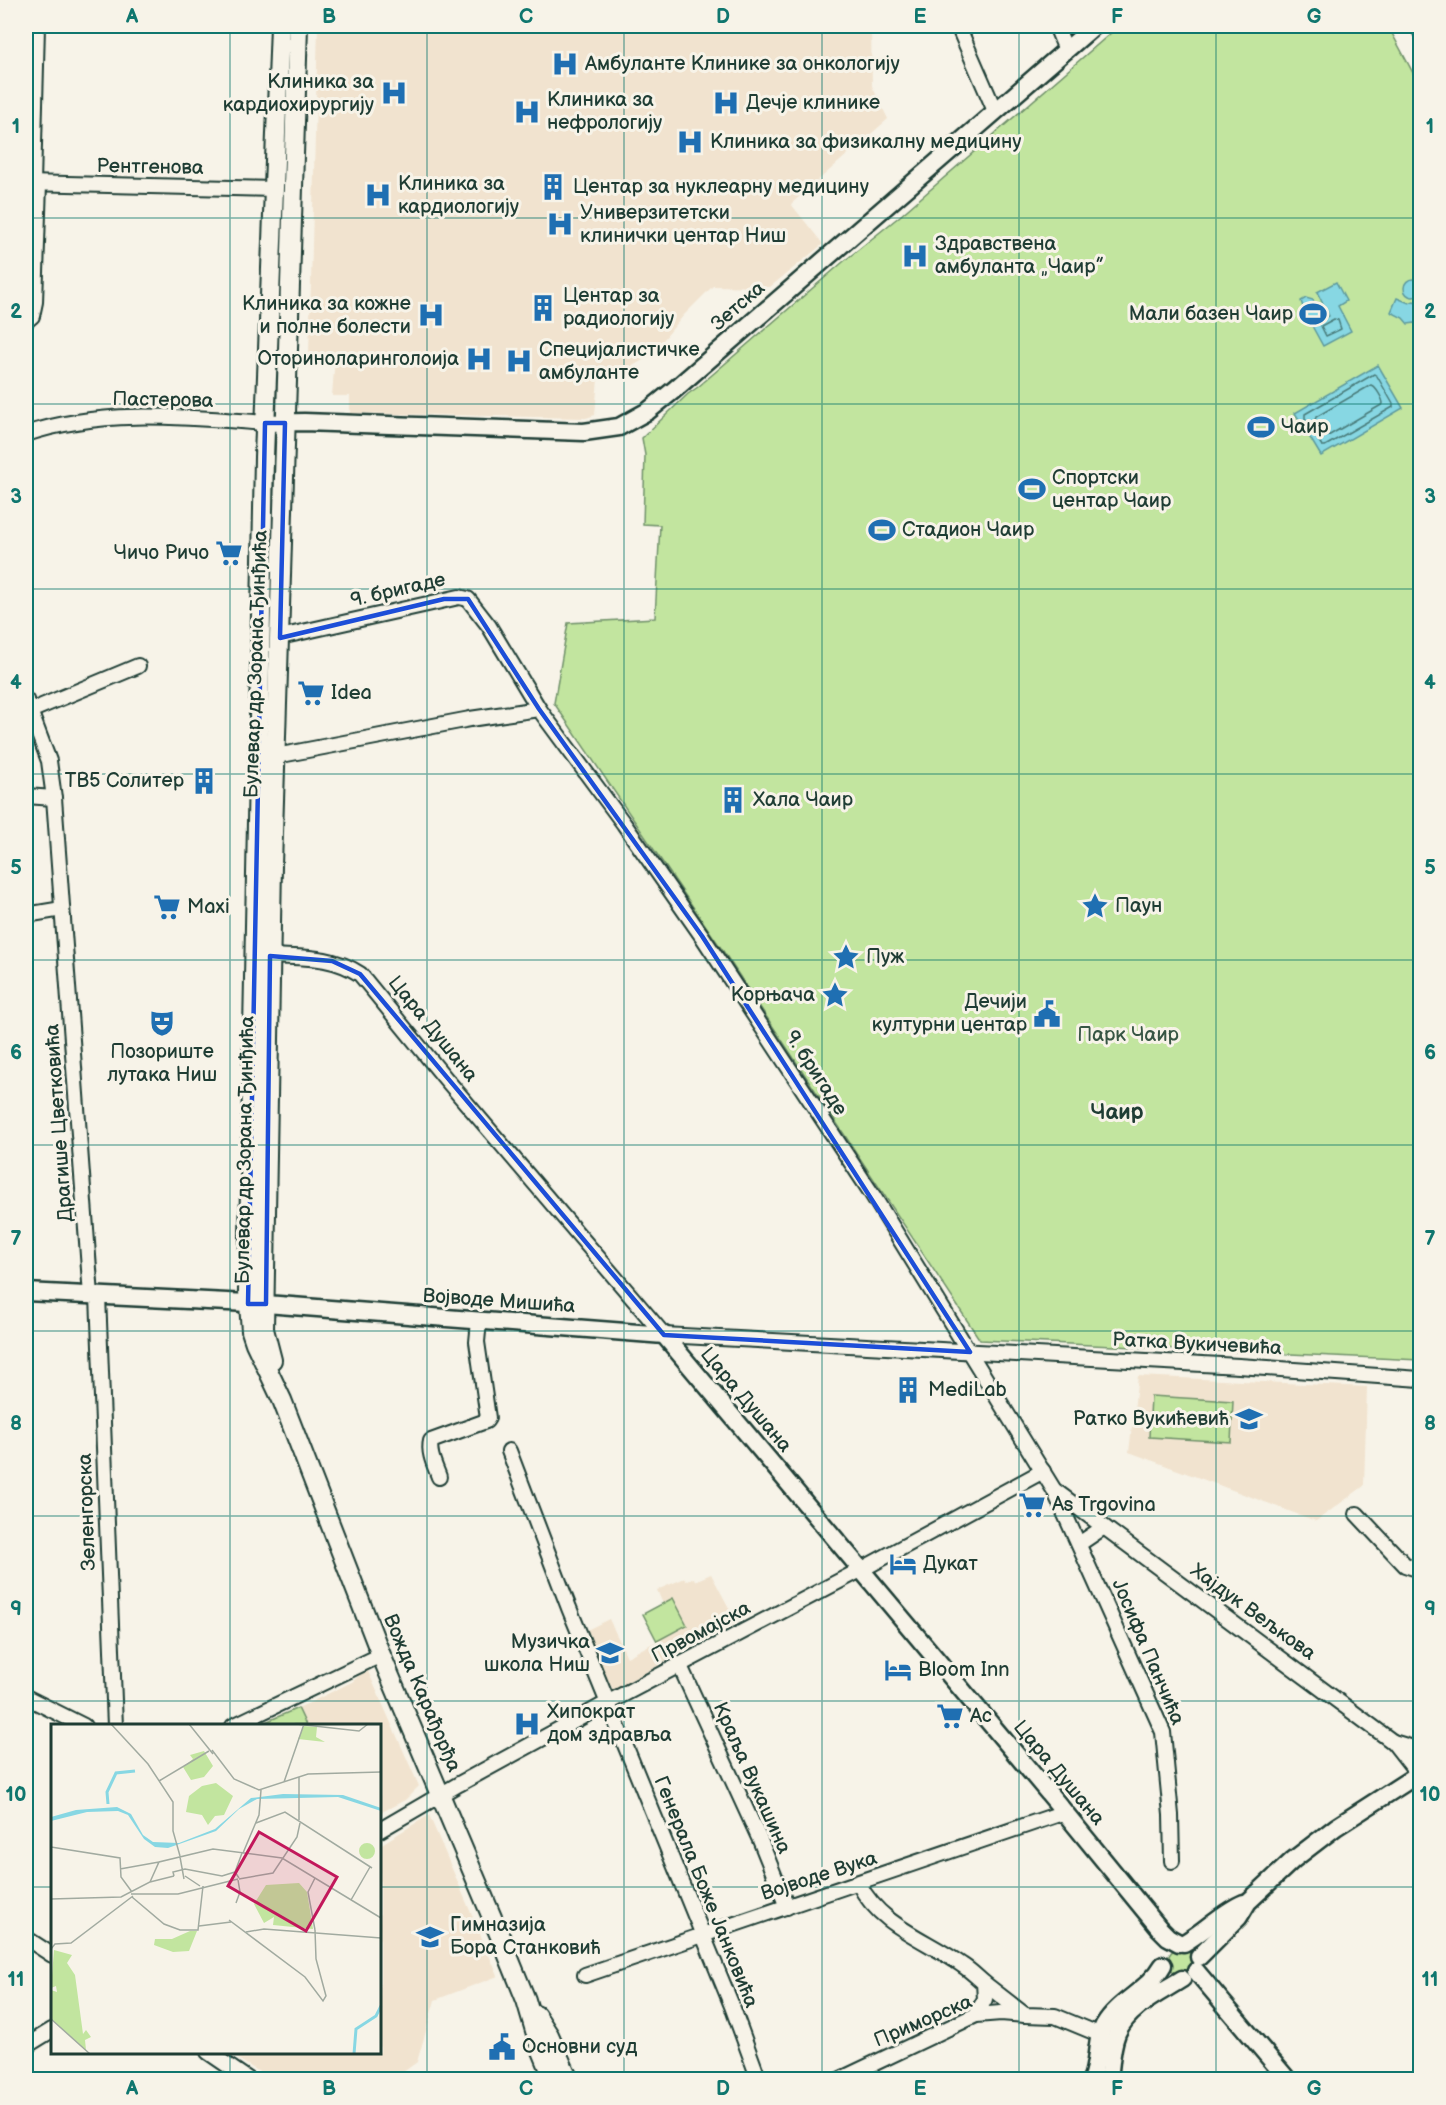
<svg xmlns="http://www.w3.org/2000/svg" width="1446" height="2105" font-family="'Balsamiq Sans',sans-serif">
  <style>
    .built { fill: #f1e3cf }
    .green { fill: #c2e59f; stroke: #70916a; stroke-width: 1.5 }
    .water { fill: #87d7e3; stroke: #5d999d; stroke-width: 1.5 }
    .lines { fill: none; stroke-linecap: round; stroke-linejoin: round }
    .shore { stroke: #497b7a; stroke-width: 1.5 }
    .minor-casing { stroke: #1f3d34; stroke-width: 18 }
    .tertiary-casing { stroke: #1f3d34; stroke-width: 21 }
    .secondary-casing { stroke: #1f3d34; stroke-width: 22 }
    .minor { stroke: #f7f3e8; stroke-width: 14 }
    .tertiary { stroke: #f7f3e8; stroke-width: 16 }
    .secondary { stroke: #f7f3e8; stroke-width: 18 }
    .rail-casing { stroke: #1f3d34; stroke-width: 6 }
    .rail { stroke: #f7f3e8; stroke-width: 4; stroke-dasharray: 11; stroke-linecap: butt }
    .marked { fill: none; stroke: #1d4ed8; stroke-width: 4.5; stroke-linejoin: round }
    .grid { fill: none; stroke: #0f766e; stroke-width: 1.5; stroke-opacity: 0.55 }
    .labels { text-anchor: middle; dominant-baseline: central; stroke-width: 6; stroke-linejoin: round; paint-order: stroke }
    .poi-label { font-size: 20px; fill: #1f3d34; stroke: #f7f3e8; text-anchor: start }
    .street-label { font-size: 20px; fill: #1f3d34; stroke: #f7f3e8 }
    .park-label { font-size: 20px; fill: #375644; stroke: #f7f3e8 }
    .quarter-label { font-size: 22px; font-weight: bold; fill: #1f3d34; stroke: #f7f3e8 }
    .inset-river { fill: none; stroke: #87d7e3; stroke-width: 3 }
    .inset-road { fill: none; stroke: #a1aaa0; stroke-width: 1.5 }
    .view { fill: #c2185b; fill-opacity: 0.15; stroke: #c2185b; stroke-width: 3 }
    .inset-edge { fill: none; stroke: #1f3d34; stroke-width: 3 }
    .neatline { fill: none; stroke: #0f766e; stroke-width: 2 }
    .grid-label { font-size: 20px; text-anchor: middle; font-weight: bold; fill: #0f766e }
  </style>
  <rect width="100%" height="100%" fill="#f7f3e8"/>
  <filter id="ink" filterUnits="userSpaceOnUse"><feTurbulence type="fractalNoise" baseFrequency=".0167" numOctaves="2"/><feDisplacementMap in="SourceGraphic" scale="12" xChannelSelector="R" yChannelSelector="G"/><feConvolveMatrix kernelMatrix="1 2 1 2 8 2 1 2 1" color-interpolation-filters="sRGB"/></filter>
  <g filter="url(#ink)">
    <g class="built">
      <polygon points="318,26 871,26 872,86 888,119 791,204 823,244 770,287 713,286 684,315 650,356 624,371 598,378 595,415 586,418 350,413 350,396 332,396 335,356 309,355"/>
      <polygon points="1138,1376 1367,1387 1364,1486 1316,1521 1129,1452"/>
      <polygon points="711,1574 737,1623 613,1690 585,1631 609,1619 627,1657 657,1641 643,1614 663,1604 657,1590 685,1578 686,1581 694,1578 695,1581"/>
      <polygon points="367,1669 419,1786 405,1800 380,1813 380,1726 253,1726 307,1704 352,1682"/>
      <polygon points="429,1815 498,1976 435,2000 417,2062 402,2073 402,2076 406,2079 271,2079 228,2053 380,2052 380,1845"/>
    </g>
    <g class="green">
      <polygon points="1119,26 1388,26 1420,86 1420,1360 980,1340 723,951 554,703 568,623 655,618 660,525 643,524 645,455 642,438 688,394 698,387 843,262 900,216"/>
      <polygon points="1151,1396 1233,1401 1231,1442 1149,1437"/>
      <polygon points="673,1598 687,1625 657,1641 643,1614"/>
      <polygon points="298,1708 306,1725 259,1725"/>
      <circle cx="1181" cy="1961" r="13"/>
    </g>
    <g class="water">
      <circle cx="1413" cy="288" r="9"/>
      <polygon points="1336,282 1346,301 1338,306 1351,331 1323,346 1312,326 1305,323 1302,318 1304,310 1301,301 1306,298 1313,300 1315,306 1321,307 1323,311 1322,320 1329,316 1317,292"/>
      <polygon points="1397,298 1409,303 1414,301 1419,303 1420,325 1415,323 1408,324 1403,318 1391,312"/>
      <polygon points="1378,365 1403,408 1321,456 1295,413"/>
    </g>
    <g class="lines">
      <g class="shore">
        <polygon points="1334,319 1338,320 1341,329 1326,336 1321,326"/>
        <polygon points="1374,374 1377,376 1393,404 1393,407 1325,446 1322,446 1305,418 1305,414"/>
        <path d="M1371 385C1376 387 1383 399 1383 404L1328 436H1325L1315 420 1316 417Z"/>
      </g>
      <defs>
        <g id="minor">
          <polyline points="958,26 995,111"/>
          <polyline points="1056,26 1066,50"/>
          <polyline points="26,183 273,189"/>
          <polyline points="33,183 37,26"/>
          <polyline points="26,321 32,316 35,302 39,184"/>
          <path d="M26 434C103 408 185 417 265 423"/>
          <polyline points="280,637 459,597 468,599 489,626 539,709 624,824 702,936 872,1194 1054,1490 1163,1732 1171,1815 1172,1861"/>
          <polyline points="26,700 49,761 54,798 91,1296"/>
          <polyline points="30,711 138,666"/>
          <polyline points="276,756 470,719 539,709"/>
          <polyline points="26,796 54,798"/>
          <polyline points="26,915 62,909"/>
          <path d="M270 956C303 958 331 955 360 974L445 1078 664 1335 1239 1366 1420 1379"/>
          <polyline points="98,1296 115,1726"/>
          <polyline points="509,1451 569,1608 732,2006 759,2080"/>
          <path d="M439 1477C435 1466 428 1453 431 1441L486 1421 488 1418 477 1342 479 1321"/>
          <polyline points="1057,1492 1393,1742 1418,1774"/>
          <polyline points="1357,1514 1405,1565 1420,1570"/>
          <polyline points="1079,1544 1104,1527"/>
          <polyline points="680,1666 760,1840 787,1907"/>
          <polyline points="26,1697 84,1726"/>
          <polyline points="233,1726 381,1655"/>
          <polyline points="1393,1742 1420,1750"/>
          <polyline points="380,1830 459,1784 609,1702 868,1566 1043,1471"/>
          <path d="M859 1884C880 1926 926 1939 962 1965 970 1970 977 1977 984 1983L985 1999 976 2015"/>
          <polyline points="26,1938 52,1955"/>
          <polyline points="585,1975 1065,1812"/>
          <polyline points="984,1983 1025,2015 1055,2016 1101,2035"/>
          <polyline points="26,2046 52,2030"/>
          <polyline points="208,2052 249,2080"/>
          <polyline points="839,2080 976,2015 1001,2013 1025,2015"/>
        </g>
        <g id="tertiary">
          <polyline points="265,423 304,422 584,432 619,427 648,411 674,390 1094,26"/>
          <polyline points="26,1292 266,1304 664,1335 1057,1803 1159,1928 1168,1937 1179,1943"/>
          <path d="M1184 1943C1205 1931 1222 1912 1244 1903"/>
          <polyline points="1199,1957 1239,1917 1248,1902 1293,1860 1336,1827 1420,1773"/>
          <polyline points="1196,1971 1288,2080"/>
          <path d="M1091 2080C1099 2063 1095 2041 1104 2025 1119 2000 1149 1990 1163 1965"/>
          <path d="M1109 2080C1111 2064 1111 2048 1117 2033 1128 2007 1160 1993 1182 1979"/>
        </g>
        <g id="secondary">
          <polyline points="280,26 264,457 248,1291 251,1331 255,1343 282,1400 381,1655 502,1941 526,2000 538,2041 554,2080"/>
          <polyline points="272,1360 264,1329 272,865 298,26"/>
          <polyline points="536,2015 549,2035 569,2080"/>
        </g>
      </defs>
      <use href="#minor" class="minor-casing"/>
      <use href="#tertiary" class="tertiary-casing"/>
      <use href="#secondary" class="secondary-casing"/>
      <use href="#minor" class="minor"/>
      <use href="#tertiary" class="tertiary"/>
      <use href="#secondary" class="secondary"/>
      <defs>
        <polyline id="rail" points="1411,26 1420,43"/>
      </defs>
      <use href="#rail" class="rail-casing"/>
      <use href="#rail" class="rail"/>
    </g>
  </g>
  <path class="marked" d="M265 423H285L280 638 444 599H468L539 709 702 936 970 1352 664 1335 360 974 332 961 270 956 266 1304H248Z"/>
  <path class="grid" d="M230 26V1726M427 26V2080M624 26V2080M822 26V2080M1019 26V2080M1216 26V2080M26 218H1420M26 404H1420M26 589H1420M26 774H1420M26 960H1420M26 1145H1420M26 1331H1420M26 1516H1420M26 1701H1420M26 1887H52M380 1887H1420M230 2052V2080"/>
  <defs>
    <symbol id="hospital-bare" viewBox="-9 -9 18 18"><path d="M-5-5h3v3.5h4V-5h3V5h-3V1.5h-4V5h-3Z" fill="#1f6fb2" stroke="#f7f3e8" stroke-width="2.5" paint-order="stroke"/></symbol>
    <symbol id="building-bare" viewBox="-9 -9 18 18"><path d="M-4-6H4V6H1V3H-1V6H-4ZM-2.5-4.3h1.7v1.8h-1.7ZM.8-4.3h1.7v1.8H.8ZM-2.5-1h1.7V.8h-1.7ZM.8-1h1.7V.8H.8Z" fill="#1f6fb2" stroke="#f7f3e8" stroke-width="2.5" paint-order="stroke"/></symbol>
    <symbol id="stadium-bare" viewBox="-9 -9 18 18"><path d="M0-5a6.5 5 0 1 0 0 10a6.5 5 0 1 0 0-10ZM-3.5-1.8h7v3.6h-7Z" fill="#1f6fb2" stroke="#f7f3e8" stroke-width="2.5" paint-order="stroke"/></symbol>
    <symbol id="supermarket-bare" viewBox="-9 -9 18 18"><path d="M-6-5.5h2.5l.6 2H6L4.5 2H-2.5L-4.4-4H-6ZM-1.5 3.2a1.3 1.3 0 1 0 .1 0ZM3 3.2a1.3 1.3 0 1 0 .1 0Z" fill="#1f6fb2" stroke="#f7f3e8" stroke-width="2.5" paint-order="stroke"/></symbol>
    <symbol id="sight-bare" viewBox="-9 -9 18 18"><path d="M0-6L1.8-2.2L6-1.7L2.9 1.2L3.7 5.4L0 3.3L-3.7 5.4L-2.9 1.2L-6-1.7L-1.8-2.2Z" fill="#1f6fb2" stroke="#f7f3e8" stroke-width="2.5" paint-order="stroke"/></symbol>
    <symbol id="civic-bare" viewBox="-9 -9 18 18"><path d="M-.6-6.5H3V-4.5H.6V-3L4-1V1h2V6H-6V1h2V-1L-.6-3ZM-1.2 2.5V6h2.4V2.5Z" fill="#1f6fb2" stroke="#f7f3e8" stroke-width="2.5" paint-order="stroke"/></symbol>
    <symbol id="theatre-bare" viewBox="-9 -9 18 18"><path d="M-5-5.5Q0-4 5-5.5V0Q5 5 0 6Q-5 5-5 0ZM-3.3-2.5H-1v1.5H-3.3ZM1-2.5H3.3v1.5H1ZM-2.8 1Q0 5.5 2.8 1Z" fill="#1f6fb2" stroke="#f7f3e8" stroke-width="2.5" paint-order="stroke"/></symbol>
    <symbol id="school-bare" viewBox="-9 -9 18 18"><path d="M0-5L7-2L0 1L-7-2ZM-4 1L0 2.5L4 1V4Q0 6-4 4Z" fill="#1f6fb2" stroke="#f7f3e8" stroke-width="2.5" paint-order="stroke"/></symbol>
    <symbol id="hotel-bare" viewBox="-9 -9 18 18"><path d="M-6-4.5h1.5V1H6V5H4.5V3h-9V5H-6ZM-4 0a1.8 1.8 0 1 1 3.6 0ZM.5 0V-2.5h3Q6-2.5 6 0Z" fill="#1f6fb2" stroke="#f7f3e8" stroke-width="2.5" paint-order="stroke"/></symbol>
  </defs>
  <g fill-rule="evenodd">
    <use href="#hospital-bare" x="546" y="45" width="38" height="38"/>
    <use href="#hospital-bare" x="375" y="74" width="38" height="38"/>
    <use href="#hospital-bare" x="707" y="84" width="38" height="38"/>
    <use href="#hospital-bare" x="508" y="93" width="38" height="38"/>
    <use href="#hospital-bare" x="671" y="123" width="38" height="38"/>
    <use href="#building-bare" x="534" y="168" width="38" height="38"/>
    <use href="#hospital-bare" x="359" y="176" width="38" height="38"/>
    <use href="#hospital-bare" x="541" y="205" width="38" height="38"/>
    <use href="#hospital-bare" x="896" y="237" width="38" height="38"/>
    <use href="#building-bare" x="524" y="289" width="38" height="38"/>
    <use href="#stadium-bare" x="1294" y="295" width="38" height="38"/>
    <use href="#hospital-bare" x="412" y="296" width="38" height="38"/>
    <use href="#hospital-bare" x="460" y="340" width="38" height="38"/>
    <use href="#hospital-bare" x="500" y="342" width="38" height="38"/>
    <use href="#stadium-bare" x="1242" y="408" width="38" height="38"/>
    <use href="#stadium-bare" x="1013" y="470" width="38" height="38"/>
    <use href="#stadium-bare" x="863" y="511" width="38" height="38"/>
    <use href="#supermarket-bare" x="210" y="534" width="38" height="38"/>
    <use href="#supermarket-bare" x="292" y="674" width="38" height="38"/>
    <use href="#building-bare" x="185" y="762" width="38" height="38"/>
    <use href="#building-bare" x="714" y="781" width="38" height="38"/>
    <use href="#sight-bare" x="1076" y="887" width="38" height="38"/>
    <use href="#supermarket-bare" x="148" y="888" width="38" height="38"/>
    <use href="#sight-bare" x="827" y="938" width="38" height="38"/>
    <use href="#sight-bare" x="816" y="976" width="38" height="38"/>
    <use href="#civic-bare" x="1028" y="995" width="38" height="38"/>
    <use href="#theatre-bare" x="143" y="1004" width="38" height="38"/>
    <use href="#building-bare" x="889" y="1371" width="38" height="38"/>
    <use href="#school-bare" x="1230" y="1400" width="38" height="38"/>
    <use href="#supermarket-bare" x="1013" y="1486" width="38" height="38"/>
    <use href="#hotel-bare" x="884" y="1545" width="38" height="38"/>
    <use href="#school-bare" x="591" y="1634" width="38" height="38"/>
    <use href="#hotel-bare" x="879" y="1651" width="38" height="38"/>
    <use href="#supermarket-bare" x="931" y="1697" width="38" height="38"/>
    <use href="#hospital-bare" x="508" y="1705" width="38" height="38"/>
    <use href="#school-bare" x="411" y="1918" width="38" height="38"/>
    <use href="#civic-bare" x="483" y="2028" width="38" height="38"/>
  </g>
  <g class="labels">
    <g class="poi-label">
      <text x="585" y="64">Амбуланте Клинике за онкологију</text>
      <text x="374" y="82" text-anchor="end">Клиника за<tspan x="374" dy="23">кардиохирургију</tspan></text>
      <text x="547" y="100">Клиника за<tspan x="547" dy="23">нефрологију</tspan></text>
      <text x="746" y="103">Дечје клинике</text>
      <text x="710" y="142">Клиника за физикалну медицину</text>
      <text x="398" y="184">Клиника за<tspan x="398" dy="23">кардиологију</tspan></text>
      <text x="573" y="187">Центар за нуклеарну медицину</text>
      <text x="580" y="213">Универзитетски<tspan x="580" dy="23">клинички центар Ниш</tspan></text>
      <text x="935" y="244">Здравствена<tspan x="935" dy="23">амбуланта „Чаир”</tspan></text>
      <text x="563" y="296">Центар за<tspan x="563" dy="23">радиологију</tspan></text>
      <text x="411" y="304" text-anchor="end">Клиника за кожне<tspan x="411" dy="23">и полне болести</tspan></text>
      <text x="1293" y="314" text-anchor="end">Мали базен Чаир</text>
      <text x="539" y="350">Специјалистичке<tspan x="539" dy="23">амбуланте</tspan></text>
      <text x="459" y="359" text-anchor="end">Оториноларинголоија</text>
      <text x="1281" y="427">Чаир</text>
      <text x="1052" y="478">Спортски<tspan x="1052" dy="23">центар Чаир</tspan></text>
      <text x="902" y="530">Стадион Чаир</text>
      <text x="209" y="553" text-anchor="end">Чичо Ричо</text>
      <text x="331" y="693">Idea</text>
      <text x="184" y="781" text-anchor="end">ТВ5 Солитер</text>
      <text x="753" y="800">Хала Чаир</text>
      <text x="1115" y="906">Паун</text>
      <text x="187" y="907">Maxi</text>
      <text x="866" y="957">Пуж</text>
      <text x="815" y="995" text-anchor="end">Корњача</text>
      <text x="1027" y="1002" text-anchor="end">Дечији<tspan x="1027" dy="23">културни центар</tspan></text>
      <text x="162" y="1052" text-anchor="middle">Позориште<tspan x="162" dy="23">лутака Ниш</tspan></text>
      <text x="928" y="1390">MediLab</text>
      <text x="1229" y="1419" text-anchor="end">Ратко Вукићевић</text>
      <text x="1052" y="1505">As Trgovina</text>
      <text x="923" y="1564">Дукат</text>
      <text x="590" y="1642" text-anchor="end">Музичка<tspan x="590" dy="23">школа Ниш</tspan></text>
      <text x="918" y="1670">Bloom Inn</text>
      <text x="547" y="1712">Хипократ<tspan x="547" dy="23">дом здравља</tspan></text>
      <text x="970" y="1716">Ас</text>
      <text x="450" y="1925">Гимназија<tspan x="450" dy="23">Бора Станковић</tspan></text>
      <text x="522" y="2047">Основни суд</text>
    </g>
    <g class="street-label">
      <text transform="translate(150 167) rotate(1)">Рентгенова</text>
      <text transform="translate(738 306) rotate(-41)">Зетска</text>
      <text transform="translate(163 400) rotate(1)">Пастерова</text>
      <text transform="translate(398 590) rotate(-13)">9. бригаде</text>
      <text transform="translate(256 664) rotate(-88)">Булевар др Зорана Ђинђића</text>
      <text transform="translate(433 1029) rotate(51)">Цара Душана</text>
      <text transform="translate(816 1073) rotate(57)">9. бригаде</text>
      <text transform="translate(59 1123) rotate(-94)">Драгише Цветковића</text>
      <text transform="translate(245 1150) rotate(-89)">Булевар др Зорана Ђинђића</text>
      <text transform="translate(499 1301) rotate(4)">Војводе Мишића</text>
      <text transform="translate(1197 1344) rotate(3)">Ратка Вукичевића</text>
      <text transform="translate(746 1400) rotate(50)">Цара Душана</text>
      <text transform="translate(87 1512) rotate(-92)">Зеленгорска</text>
      <text transform="translate(1253 1612) rotate(36)">Хајдук Вељкова</text>
      <text transform="translate(701 1632) rotate(-28)">Првомајска</text>
      <text transform="translate(1148 1652) rotate(67)">Јосифа Панчића</text>
      <text transform="translate(422 1693) rotate(67)">Вожда Карађорђа</text>
      <text transform="translate(1059 1773) rotate(50)">Цара Душана</text>
      <text transform="translate(752 1778) rotate(66)">Краља Вукашина</text>
      <text transform="translate(819 1876) rotate(-18)">Војводе Вука</text>
      <text transform="translate(706 1892) rotate(68)">Генерала Боже Јанковића</text>
      <text transform="translate(923 2021) rotate(-23)">Приморска</text>
    </g>
    <g class="park-label">
      <text x="1128" y="1035">Парк Чаир</text>
    </g>
    <g class="quarter-label">
      <text x="1117" y="1112">Чаир</text>
    </g>
  </g>
  <g transform="translate(51 1724)">
    <rect width="330" height="330" fill="#f7f3e8"/>
    <path d="M253 2 266 3 265 13 274 18 247 15ZM153 27 162 42 153 53 140 56 132 43 142 35 139 31ZM165 59 182 72 173 91 164 92 157 101 151 91 135 88 138 72 151 62ZM308 127a8 8 0 1 1 16 0a8 8 0 1 1-16 0ZM248 159 256 168 262 205 222 201 223 193 213 199 203 180 215 161ZM139 207H146L138 227 122 228 103 221 104 215H121ZM3 226 21 231 16 239 24 251 32 310 35 306 40 313 34 316 35 326 0 295V266L6 268 5 262 0 264Z" fill="#c2e59f"/>
    <path d="M232 70 292 71 330 84V87L287 73 206 75 188 85 165 107 117 124 104 123 93 115 77 91 67 87 36 88 0 97V93L25 86 66 83 80 90 92 111 102 118 128 119 164 105 200 74Z" fill="#87d7e3"/>
    <path class="inset-river" d="M57 80 56 68 65 49 84 47M303 330 305 305 325 292 330 282"/>
    <path class="inset-road" d="M60 0 97 40 122 78V107L129 132M138 0 162 30M245 0 308 7 317 0M161 26 183 55 208 66 257 50 330 48M248 53V96M108 57 158 27M233 58 253 0M205 99 234 88 321 144M0 123 69 134 70 153 81 168M192 129 208 91 210 66M129 133 133 155M69 145 108 138M184 148 191 129M123 152 122 148 134 145 171 152 184 148 188 154M134 152 149 162M188 155 222 149 246 113 249 99M99 158 123 152M80 170H127L187 155M81 173 113 200 129 206H147L152 162M0 175 70 173 99 158 108 138 162 125 231 134 330 194M300 176 319 143M185 179 189 168 187 156M178 196 254 253 272 277 275 272 265 235 264 206M148 202 180 198M264 206 257 168 264 154M195 208 213 205 330 214M0 225 4 220 20 219 82 172M0 295 39 330"/>
    <path class="view" d="M208 108 286 153 255 207 177 162Z"/>
    <rect width="330" height="330" class="inset-edge"/>
  </g>
  <rect width="1446" height="2105" fill="none" stroke="#f7f3e8" stroke-width="66"/>
  <rect x="33" y="33" width="1380" height="2039" class="neatline"/>
  <g class="grid-label">
    <text x="132" y="23">A</text>
    <text x="329" y="23">B</text>
    <text x="526" y="23">C</text>
    <text x="723" y="23">D</text>
    <text x="920" y="23">E</text>
    <text x="1117" y="23">F</text>
    <text x="1314" y="23">G</text>
    <text x="16" y="133">1</text>
    <text x="1430" y="133">1</text>
    <text x="16" y="318">2</text>
    <text x="1430" y="318">2</text>
    <text x="16" y="503">3</text>
    <text x="1430" y="503">3</text>
    <text x="16" y="689">4</text>
    <text x="1430" y="689">4</text>
    <text x="16" y="874">5</text>
    <text x="1430" y="874">5</text>
    <text x="16" y="1059">6</text>
    <text x="1430" y="1059">6</text>
    <text x="16" y="1245">7</text>
    <text x="1430" y="1245">7</text>
    <text x="16" y="1430">8</text>
    <text x="1430" y="1430">8</text>
    <text x="16" y="1615">9</text>
    <text x="1430" y="1615">9</text>
    <text x="16" y="1801">10</text>
    <text x="1430" y="1801">10</text>
    <text x="16" y="1986">11</text>
    <text x="1430" y="1986">11</text>
    <text x="132" y="2095">A</text>
    <text x="329" y="2095">B</text>
    <text x="526" y="2095">C</text>
    <text x="723" y="2095">D</text>
    <text x="920" y="2095">E</text>
    <text x="1117" y="2095">F</text>
    <text x="1314" y="2095">G</text>
  </g>
</svg>
